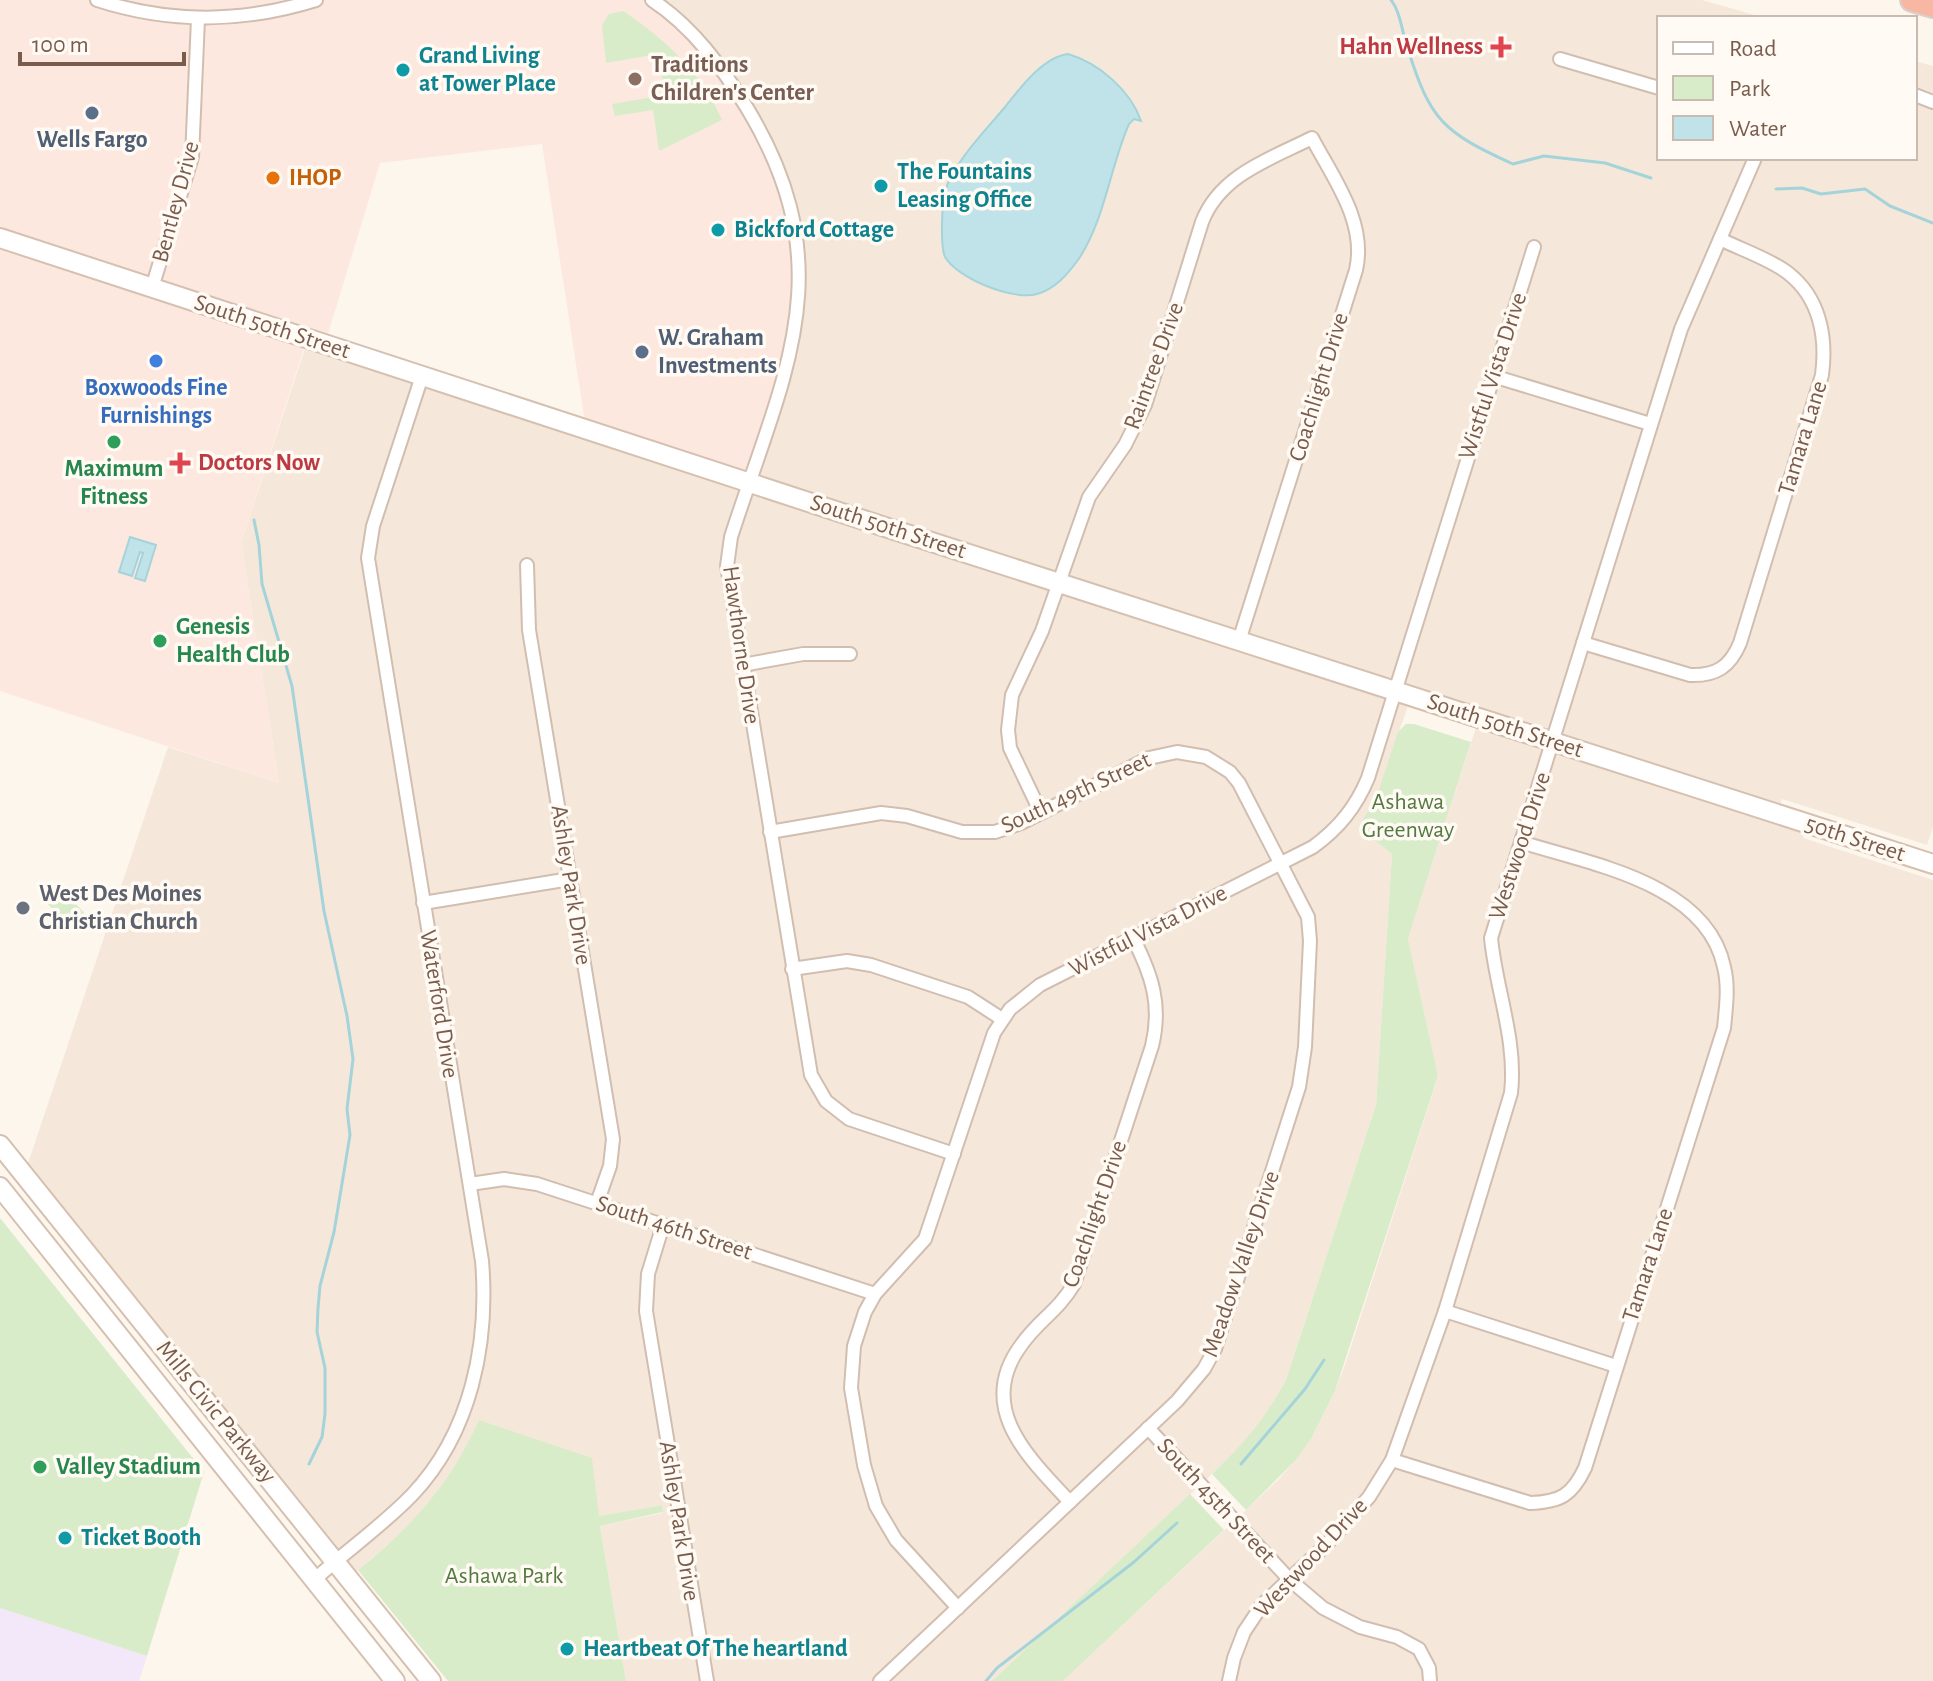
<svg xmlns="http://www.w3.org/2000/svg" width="1933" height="1681" font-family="'Alegreya Sans',sans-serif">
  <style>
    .residential { fill: #f5e8da }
    .commercial { fill: #fde8e0 }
    .education { fill: #f3e8fa }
    .green { fill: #d8ecc9 }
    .water { fill: #bfe3e8; stroke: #a5d3da; stroke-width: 2 }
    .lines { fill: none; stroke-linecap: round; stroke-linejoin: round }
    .stream { stroke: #a5d3da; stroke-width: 3 }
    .street-casing { stroke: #d1beb0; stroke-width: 16 }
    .secondary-casing { stroke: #d6c0b0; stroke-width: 22 }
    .highway-casing { stroke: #dad1cd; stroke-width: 26 }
    .street { stroke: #fff; stroke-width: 12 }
    .secondary { stroke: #fff; stroke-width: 18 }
    .highway { stroke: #f7b7a3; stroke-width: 22 }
    .health-dot { fill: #e0444e; stroke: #fffaf3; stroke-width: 3 }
    .culture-dot { fill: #0f9aa8; stroke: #fffaf3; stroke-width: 3 }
    .education-dot { fill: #8d6e63; stroke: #fffaf3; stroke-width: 3 }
    .service-dot { fill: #5c6f8a; stroke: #fffaf3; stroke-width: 3 }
    .food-dot { fill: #e8710a; stroke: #fffaf3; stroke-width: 3 }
    .shop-dot { fill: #3f7fe0; stroke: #fffaf3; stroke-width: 3 }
    .leisure-dot { fill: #2e9e5b; stroke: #fffaf3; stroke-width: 3 }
    .worship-dot { fill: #6b7280; stroke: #fffaf3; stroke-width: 3 }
    .labels { text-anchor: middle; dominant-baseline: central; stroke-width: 7; stroke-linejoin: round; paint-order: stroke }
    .health-label { font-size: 24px; font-weight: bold; fill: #be3a42; stroke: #fffaf3; text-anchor: end }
    .culture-label { font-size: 24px; font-weight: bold; fill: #0d838f; stroke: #fffaf3; text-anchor: start }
    .education-label { font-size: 24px; font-weight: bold; fill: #785e54; stroke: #fffaf3; text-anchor: start }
    .service-label { font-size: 24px; font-weight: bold; fill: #4e5e75; stroke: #fffaf3 }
    .food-label { font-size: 24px; font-weight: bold; fill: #c56008; stroke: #fffaf3; text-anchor: start }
    .street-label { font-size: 24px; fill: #7a5c4d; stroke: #fffaf3 }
    .shop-label { font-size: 24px; font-weight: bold; fill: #366cbe; stroke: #fffaf3 }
    .leisure-label { font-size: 24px; font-weight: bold; fill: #27864d; stroke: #fffaf3; text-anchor: start }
    .park-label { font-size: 24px; fill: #537a41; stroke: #fffaf3 }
    .worship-label { font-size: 24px; font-weight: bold; fill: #5b616d; stroke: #fffaf3; text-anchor: start }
  </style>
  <rect width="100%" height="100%" fill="#fdf6ec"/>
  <polygon class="residential" points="652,0 1702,0 1765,18 1659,18 1659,158 1915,158 1915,61 1933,66 1933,827 1927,845 1782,799 1777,813 1808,824 1803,838 1933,880 1933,1681 1063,1681 1277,1481 1296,1460 1311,1439 1335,1391 1346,1362 1438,1077 1408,939 1479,718 1411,697 1376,798 1358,827 1392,854 1376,1105 1286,1380 1268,1412 1246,1442 992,1681 626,1681 600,1526 663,1513 662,1505 599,1516 479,1420 464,1451 430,1503 409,1526 349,1578 24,1175 168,747 279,783 241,543 308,339 748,482"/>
  <polygon class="commercial" points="0,0 652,0 721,67 793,211 798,314 749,482 586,429 542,144 380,163 325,344 307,339 241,543 279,783 0,691"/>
  <polygon class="education" points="0,1608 147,1656 139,1681 0,1681"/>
  <g class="green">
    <path d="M623 11C665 39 702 73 722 120L659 151 653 110 615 116 612 104 665 95 658 54 606 63 602 25 609 14Z"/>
    <path d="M1406 724H1414L1471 742 1408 939 1438 1076 1335 1391 1311 1439 1296 1460 1246 1510 1212 1474C1246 1442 1264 1420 1286 1380L1376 1105 1392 854 1358 827 1376 798 1398 732Z"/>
    <polygon points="62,889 85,914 71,928 47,903"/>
    <polygon points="0,1218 204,1472 147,1656 0,1608"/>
    <path d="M479 1420 592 1458 599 1516 662 1505 663 1512 600 1526 626 1681H448L358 1570C414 1525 449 1485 479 1420Z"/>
    <polygon points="1190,1494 1224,1530 1063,1681 992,1681"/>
  </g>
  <g class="water">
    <path d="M1068 54C1099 63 1131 91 1141 121L1134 119 1129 124C1110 167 1105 220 1078 260 1067 275 1055 289 1037 294 1013 301 957 278 945 257 940 246 942 202 945 191 954 162 986 130 1005 107 1020 88 1043 57 1068 54Z"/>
    <polygon points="130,537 156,545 145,581 135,578 143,553 140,552 132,576 119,572"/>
  </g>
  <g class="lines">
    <g class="stream">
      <path d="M1391 0C1400 11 1402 31 1407 46 1430 121 1443 132 1513 164L1544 156 1605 163 1651 178"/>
      <polyline points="1776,189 1802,188 1821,194 1865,189 1890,206 1933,223"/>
      <polyline points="254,520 259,545 262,584 292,686 324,911 347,1016 353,1059 347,1109 350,1135 334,1232 320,1286 318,1308 317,1332 325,1368 325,1414 322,1437 309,1464"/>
      <polyline points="1241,1464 1305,1389 1324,1360"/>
      <polyline points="986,1681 997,1668 1134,1562 1177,1523"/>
    </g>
    <defs>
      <g id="street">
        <path d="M97 0C171 24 242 23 316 0"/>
        <path d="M652 0C693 27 722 67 747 108 845 270 783 375 731 537L727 566 811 1075 826 1101 849 1119 954 1154"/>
        <polyline points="1560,59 1659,88"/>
        <polyline points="1915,95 1933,102"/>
        <polyline points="152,288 192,157 198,19"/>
        <polyline points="1493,376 1650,424"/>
        <polyline points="527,565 529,630 613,1139 610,1166 597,1203"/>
        <path d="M1583 643 1690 675C1716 676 1730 667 1740 643L1822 375C1827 337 1820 298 1788 273 1770 259 1740 249 1720 239"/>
        <polyline points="742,665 803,654 850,654"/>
        <path d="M1041 813 1010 748 1008 730 1012 695 1042 631 1089 497 1125 445 1145 405 1202 222C1220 175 1270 159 1312 138 1333 178 1367 222 1356 270L1239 641"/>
        <polyline points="770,832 881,813 907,816 962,832 995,832 1021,823 1149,758 1177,752 1206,757 1230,772 1239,783 1308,917 1310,941 1305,1047 1299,1087 1215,1349 1204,1369 1177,1401 880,1681"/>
        <polyline points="423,903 570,879"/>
        <polyline points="792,969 847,961 871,965 968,997 1002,1019"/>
        <polyline points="470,1184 504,1179 537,1184 875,1294"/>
        <polyline points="663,1225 648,1274 646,1311 707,1681"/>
        <polyline points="1445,1311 1616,1366"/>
        <polyline points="1148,1428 1290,1580 1323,1608 1360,1627 1397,1637 1419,1649 1429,1668 1430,1681"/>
        <path d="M1392 1460 1530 1503C1561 1502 1572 1495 1585 1468L1724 1028C1726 1007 1729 987 1724 967 1707 883 1590 864 1521 842"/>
        <path d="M1070 1502C1029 1458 974 1407 1022 1344 1039 1320 1058 1311 1074 1284L1152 1046C1162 1005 1152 975 1133 938"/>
        <path d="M314 1580C346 1551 382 1526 412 1495 471 1433 489 1344 482 1261L368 558 373 526 422 376"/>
        <path d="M958 1608 896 1540 876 1506 864 1465 851 1388 854 1346 865 1312 875 1294 925 1239 994 1033 1010 1009 1040 985 1313 847C1339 828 1356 807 1368 778L1534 247"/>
        <path d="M1229 1681 1234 1658 1244 1632 1262 1605 1326 1545 1369 1497 1392 1460 1445 1311 1511 1093C1517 1040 1496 990 1491 938L1681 329 1755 158"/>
      </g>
      <g id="secondary">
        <polyline points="0,238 888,528 1933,864"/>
        <polyline points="0,1145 431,1681"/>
        <polyline points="0,1187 395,1681"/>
      </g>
      <polyline id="highway" points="1912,0 1933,6"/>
    </defs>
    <use href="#street" class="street-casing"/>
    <use href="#secondary" class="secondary-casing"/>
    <use href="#highway" class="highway-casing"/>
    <use href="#street" class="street"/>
    <use href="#secondary" class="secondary"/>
    <use href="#highway" class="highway"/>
  </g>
  <g class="health-dot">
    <path d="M1497 35h8v8h8v8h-8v8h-8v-8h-8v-8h8z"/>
    <path d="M176 451h8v8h8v8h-8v8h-8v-8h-8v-8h8z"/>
  </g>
  <g class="culture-dot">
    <circle cx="403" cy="70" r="8"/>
    <circle cx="881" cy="186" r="8"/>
    <circle cx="718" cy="230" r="8"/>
    <circle cx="65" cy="1538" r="8"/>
    <circle cx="567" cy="1649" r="8"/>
  </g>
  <circle class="education-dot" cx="635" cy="79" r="8"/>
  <g class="service-dot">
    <circle cx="92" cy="113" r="8"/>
    <circle cx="642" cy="352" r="8"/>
  </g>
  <circle class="food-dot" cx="273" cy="178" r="8"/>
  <circle class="shop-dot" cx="156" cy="361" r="8"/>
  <g class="leisure-dot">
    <circle cx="114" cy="442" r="8"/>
    <circle cx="160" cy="641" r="8"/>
    <circle cx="40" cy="1467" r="8"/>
  </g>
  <circle class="worship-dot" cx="23" cy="908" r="8"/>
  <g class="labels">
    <g class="health-label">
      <text x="1483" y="47">Hahn Wellness</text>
      <text x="198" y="463" text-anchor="start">Doctors Now</text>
    </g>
    <g class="culture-label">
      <text x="419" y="56">Grand Living<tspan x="419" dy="28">at Tower Place</tspan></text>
      <text x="897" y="172">The Fountains<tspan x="897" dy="28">Leasing Office</tspan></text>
      <text x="734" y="230">Bickford Cottage</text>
      <text x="81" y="1538">Ticket Booth</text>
      <text x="583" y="1649">Heartbeat Of The heartland</text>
    </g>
    <g class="education-label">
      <text x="651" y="65">Traditions<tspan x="651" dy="28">Children's Center</tspan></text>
    </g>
    <g class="service-label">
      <text x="92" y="140">Wells Fargo</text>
      <text x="658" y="338" text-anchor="start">W. Graham<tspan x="658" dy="28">Investments</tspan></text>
    </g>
    <g class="food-label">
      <text x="289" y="178">IHOP</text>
    </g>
    <g class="street-label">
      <text transform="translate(176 202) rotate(-75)">Bentley Drive</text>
      <text transform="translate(272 327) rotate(18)">South 50th Street</text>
      <text transform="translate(1154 366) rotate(-70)">Raintree Drive</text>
      <text transform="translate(1493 376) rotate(-72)">Wistful Vista Drive</text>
      <text transform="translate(1319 387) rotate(-73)">Coachlight Drive</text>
      <text transform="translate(1803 438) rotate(-73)">Tamara Lane</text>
      <text transform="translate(888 527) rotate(18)">South 50th Street</text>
      <text transform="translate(741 645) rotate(82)">Hawthorne Drive</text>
      <text transform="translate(1505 726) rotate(18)">South 50th Street</text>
      <text transform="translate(1076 793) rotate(-25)">South 49th Street</text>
      <text transform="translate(1855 839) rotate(18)">50th Street</text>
      <text transform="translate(1520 846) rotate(-72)">Westwood Drive</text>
      <text transform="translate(571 885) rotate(81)">Ashley Park Drive</text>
      <text transform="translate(1148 931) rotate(-27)">Wistful Vista Drive</text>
      <text transform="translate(439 1004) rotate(81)">Waterford Drive</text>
      <text transform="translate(1095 1214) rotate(-71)">Coachlight Drive</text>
      <text transform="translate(674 1228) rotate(18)">South 46th Street</text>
      <text transform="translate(1241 1264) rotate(-71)">Meadow Valley Drive</text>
      <text transform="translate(1648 1265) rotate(-72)">Tamara Lane</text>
      <text transform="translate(216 1412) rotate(51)">Mills Civic Parkway</text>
      <text transform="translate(1216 1501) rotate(47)">South 45th Street</text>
      <text transform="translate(679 1521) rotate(81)">Ashley Park Drive</text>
      <text transform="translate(1311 1558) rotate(-47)">Westwood Drive</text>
    </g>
    <g class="shop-label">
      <text x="156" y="388">Boxwoods Fine<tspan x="156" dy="28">Furnishings</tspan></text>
    </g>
    <g class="leisure-label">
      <text x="114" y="469" text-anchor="middle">Maximum<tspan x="114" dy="28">Fitness</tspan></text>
      <text x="176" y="627">Genesis<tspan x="176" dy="28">Health Club</tspan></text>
      <text x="56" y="1467">Valley Stadium</text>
    </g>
    <g class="park-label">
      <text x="1408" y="802">Ashawa<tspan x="1408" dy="28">Greenway</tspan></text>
      <text x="504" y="1576">Ashawa Park</text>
    </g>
    <g class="worship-label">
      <text x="39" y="894">West Des Moines<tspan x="39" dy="28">Christian Church</tspan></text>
    </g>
  </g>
  <rect x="1657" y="16" width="260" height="144" fill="#fffaf3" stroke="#cabbb1" stroke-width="2"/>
  <rect x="1673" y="42" width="40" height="12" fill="#ffffff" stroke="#cabbb1" stroke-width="2"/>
  <text x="1729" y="56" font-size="24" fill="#7a5c4d">Road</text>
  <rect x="1673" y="76" width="40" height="24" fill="#d8ecc9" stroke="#cabbb1" stroke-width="2"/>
  <text x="1729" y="96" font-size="24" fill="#7a5c4d">Park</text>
  <rect x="1673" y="116" width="40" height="24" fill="#bfe3e8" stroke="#cabbb1" stroke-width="2"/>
  <text x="1729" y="136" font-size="24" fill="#7a5c4d">Water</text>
  <path d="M20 52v12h164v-12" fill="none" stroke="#7a5c4d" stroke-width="4"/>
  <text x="32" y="52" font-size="24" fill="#7a5c4d" stroke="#fffaf3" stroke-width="6" paint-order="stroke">100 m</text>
</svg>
